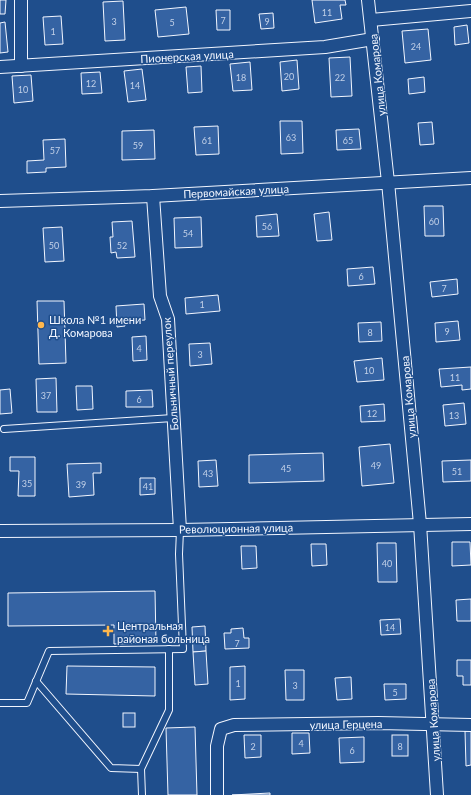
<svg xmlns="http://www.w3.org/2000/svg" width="471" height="795" font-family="Lato,sans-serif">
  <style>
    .building { fill: #3563a3; stroke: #f2f6ff }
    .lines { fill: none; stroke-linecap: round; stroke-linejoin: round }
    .service-casing { stroke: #f2f6ff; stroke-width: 8 }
    .minor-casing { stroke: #f2f6ff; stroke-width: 14 }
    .service { stroke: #1f4e8c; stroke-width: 6 }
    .minor { stroke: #1f4e8c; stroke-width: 12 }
    .poi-dot { fill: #ffb74d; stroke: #1f4e8c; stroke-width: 1.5 }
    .labels { text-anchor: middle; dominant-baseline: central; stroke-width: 3; stroke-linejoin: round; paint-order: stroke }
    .number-label { font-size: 9px; fill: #c3d1e8 }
    .street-label { font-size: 11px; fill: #f2f6ff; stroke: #1f4e8c }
    .poi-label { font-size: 11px; fill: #f2f6ff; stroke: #1f4e8c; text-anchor: start }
  </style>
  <rect width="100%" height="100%" fill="#1f4e8c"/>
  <g class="building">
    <polygon points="0,0 6,0 5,14 0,14"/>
    <polygon points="312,0 345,0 346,5 340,5 342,19 315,23"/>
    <polygon points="123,1 125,40 105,41 103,2"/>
    <polygon points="186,7 189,34 158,37 155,10"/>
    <polygon points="216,10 230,10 230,30 217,30"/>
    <polygon points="273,13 274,28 261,29 259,14"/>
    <polygon points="61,16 63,44 45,45 43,17"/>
    <polygon points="5,22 8,52 0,53 0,23"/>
    <polygon points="467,25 469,43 455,45 454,27"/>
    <polygon points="428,29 431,60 405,63 402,31"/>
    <polygon points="350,57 352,96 331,97 329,58"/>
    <polygon points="297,60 299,89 282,91 280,62"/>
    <polygon points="250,62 252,90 233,91 230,64"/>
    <polygon points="201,66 202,92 188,93 186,67"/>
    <polygon points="142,69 146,100 128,102 124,71"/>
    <polygon points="100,72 102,93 82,94 81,73"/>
    <polygon points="31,75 33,101 14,103 12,76"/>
    <polygon points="424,77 425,92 409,94 408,79"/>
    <polygon points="280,121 302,121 303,153 281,154"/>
    <polygon points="432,122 434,144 420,145 418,123"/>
    <polygon points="218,126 219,154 196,155 194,127"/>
    <polygon points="359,129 361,149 337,150 336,130"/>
    <polygon points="154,130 155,159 122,160 122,131"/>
    <polygon points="65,139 66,167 46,168 46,172 27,173 27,161 44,160 43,140"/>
    <polygon points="424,206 443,206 444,236 425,236"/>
    <polygon points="329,212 332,240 317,241 314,214"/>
    <polygon points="277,214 279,236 257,237 256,216"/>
    <polygon points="201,217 202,247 175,248 174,218"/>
    <polygon points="132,221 135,257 117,258 116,252 111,253 110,237 113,237 112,222"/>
    <polygon points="62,227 64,261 45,262 43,228"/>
    <polygon points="373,267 375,284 348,286 347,269"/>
    <polygon points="457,279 458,294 432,297 430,282"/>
    <polygon points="218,295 220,311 186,314 185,298"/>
    <polygon points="37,301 64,301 66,363 39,364"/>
    <polygon points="144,304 145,320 125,321 125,326 117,327 116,306"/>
    <polygon points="458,321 460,340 436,342 435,323"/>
    <polygon points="381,322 382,341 359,342 358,323"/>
    <polygon points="146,336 147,360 133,361 132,337"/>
    <polygon points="210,343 212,364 190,366 189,344"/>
    <polygon points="382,358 384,380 357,382 354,361"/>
    <polygon points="471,367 471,389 462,390 462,385 441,387 439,369"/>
    <polygon points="56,378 57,412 37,412 36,379"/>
    <polygon points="76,386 92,386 93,409 77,410"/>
    <polygon points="10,389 12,413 0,414 0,390"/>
    <polygon points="152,390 153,407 126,407 126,391"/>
    <polygon points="464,403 466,424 445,426 443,405"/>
    <polygon points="384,404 385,421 361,422 360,406"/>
    <polygon points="390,444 394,483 362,486 359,447"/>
    <polygon points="323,453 324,481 249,483 249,455"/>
    <polygon points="10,457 35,457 35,496 18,496 19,471 10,471"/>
    <polygon points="216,460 218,486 199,487 198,461"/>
    <polygon points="471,460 471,481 443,482 442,461"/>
    <polygon points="101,463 101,473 93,473 94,495 69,497 67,464"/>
    <polygon points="140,478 155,478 155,494 140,495"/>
    <polygon points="452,542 470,542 471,565 452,566"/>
    <polygon points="377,543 396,543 397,582 378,582"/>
    <polygon points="311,544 326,544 327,565 312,566"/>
    <polygon points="241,546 256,546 257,568 242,569"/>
    <polygon points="155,591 156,643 114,644 114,625 8,626 8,593"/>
    <polygon points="471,599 471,621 457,621 456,600"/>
    <polygon points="400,619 401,634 381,635 380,620"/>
    <polygon points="205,626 206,651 193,652 192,627"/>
    <polygon points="243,628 244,638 249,638 249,648 225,649 224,633 231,633 231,629"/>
    <polygon points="206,651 208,684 195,685 193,652"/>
    <polygon points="457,660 471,660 471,685 463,685 463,676 457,676"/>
    <polygon points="67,666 155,667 155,696 66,694"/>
    <polygon points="245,666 245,699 230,700 230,667"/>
    <polygon points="285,670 304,670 304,700 286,700"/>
    <polygon points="351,677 352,699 337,700 335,678"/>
    <polygon points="384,684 406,684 406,699 385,700"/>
    <rect x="123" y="713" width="12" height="14"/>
    <polygon points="195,727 197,795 168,795 166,728"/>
    <polygon points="465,731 471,731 471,765 466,766"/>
    <polygon points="292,733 309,733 310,753 292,754"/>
    <polygon points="244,735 261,735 261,757 245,758"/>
    <rect x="392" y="735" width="16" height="21"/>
    <polygon points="364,737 364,762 340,763 339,738"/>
    <polygon points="270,793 270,795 232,795"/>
  </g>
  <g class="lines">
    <defs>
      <g id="service">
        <polyline points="4,429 173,418"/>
        <polyline points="36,681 111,768 141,769"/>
        <polyline points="0,703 27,703 49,651 183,649 179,554 180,530"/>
        <polyline points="142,795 141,769 169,710 169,649"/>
      </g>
      <g id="minor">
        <polyline points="368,0 388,182 420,524 437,795"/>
        <polyline points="371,20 471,11"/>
        <polyline points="21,66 21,0"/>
        <polyline points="0,67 325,47 373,39"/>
        <polyline points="153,196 160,296 168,319 180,530"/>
        <polyline points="0,201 153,196 471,178"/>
        <polyline points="0,531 180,530 471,524"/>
        <polyline points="217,795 217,746 221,729 234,725 378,723 471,725"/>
      </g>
    </defs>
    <use href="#service" class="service-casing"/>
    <use href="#minor" class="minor-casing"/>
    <use href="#service" class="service"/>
    <use href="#minor" class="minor"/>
  </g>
  <g class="poi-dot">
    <circle cx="41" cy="325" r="4"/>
    <path d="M106 625h4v4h4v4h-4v4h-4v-4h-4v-4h4z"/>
  </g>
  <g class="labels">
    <g class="number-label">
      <text x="327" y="12">11</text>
      <text x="223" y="20">7</text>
      <text x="114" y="21">3</text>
      <text x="267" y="21">9</text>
      <text x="172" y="22">5</text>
      <text x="53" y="31">1</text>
      <text x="416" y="46">24</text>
      <text x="289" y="76">20</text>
      <text x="241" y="77">18</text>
      <text x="340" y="77">22</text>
      <text x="91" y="83">12</text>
      <text x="135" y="85">14</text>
      <text x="23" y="89">10</text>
      <text x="291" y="137">63</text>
      <text x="207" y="140">61</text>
      <text x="348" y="140">65</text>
      <text x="138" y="145">59</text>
      <text x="55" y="150">57</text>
      <text x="434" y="221">60</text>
      <text x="267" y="226">56</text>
      <text x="188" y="233">54</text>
      <text x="54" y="245">50</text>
      <text x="122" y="245">52</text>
      <text x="361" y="276">6</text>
      <text x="444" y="288">7</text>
      <text x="202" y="304">1</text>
      <text x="447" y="331">9</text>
      <text x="370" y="332">8</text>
      <text x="139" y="348">4</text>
      <text x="200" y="354">3</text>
      <text x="369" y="370">10</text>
      <text x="455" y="377">11</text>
      <text x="46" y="395">37</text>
      <text x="139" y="399">6</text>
      <text x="372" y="413">12</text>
      <text x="454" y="415">13</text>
      <text x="376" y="465">49</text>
      <text x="286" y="468">45</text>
      <text x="457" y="471">51</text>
      <text x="208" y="473">43</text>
      <text x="27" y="483">35</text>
      <text x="81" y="484">39</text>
      <text x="148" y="486">41</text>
      <text x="387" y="563">40</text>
      <text x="390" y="627">14</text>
      <text x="237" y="643">7</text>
      <text x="238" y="683">1</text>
      <text x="295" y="685">3</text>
      <text x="395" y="692">5</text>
      <text x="301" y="743">4</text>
      <text x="253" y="746">2</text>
      <text x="400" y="746">8</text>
      <text x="352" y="750">6</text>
    </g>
    <g class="street-label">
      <text transform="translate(187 56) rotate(-3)">Пионерская улица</text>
      <text transform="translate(377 75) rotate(-96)">улица Комарова</text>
      <text transform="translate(236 191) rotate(-3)">Первомайская улица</text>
      <text transform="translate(170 374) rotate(-94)">Больничный переулок</text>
      <text transform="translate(408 397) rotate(-95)">улица Комарова</text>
      <text transform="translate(236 528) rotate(-1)">Революционная улица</text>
      <text transform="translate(433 720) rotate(-94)">улица Комарова</text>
      <text transform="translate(346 724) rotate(-1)">улица Герцена</text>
    </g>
    <g class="poi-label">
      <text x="49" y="319">Школа №1 имени<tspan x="49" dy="13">Д. Комарова</tspan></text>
      <text x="117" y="625">Центральная<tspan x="117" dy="13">районая больница</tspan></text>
    </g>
  </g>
</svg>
